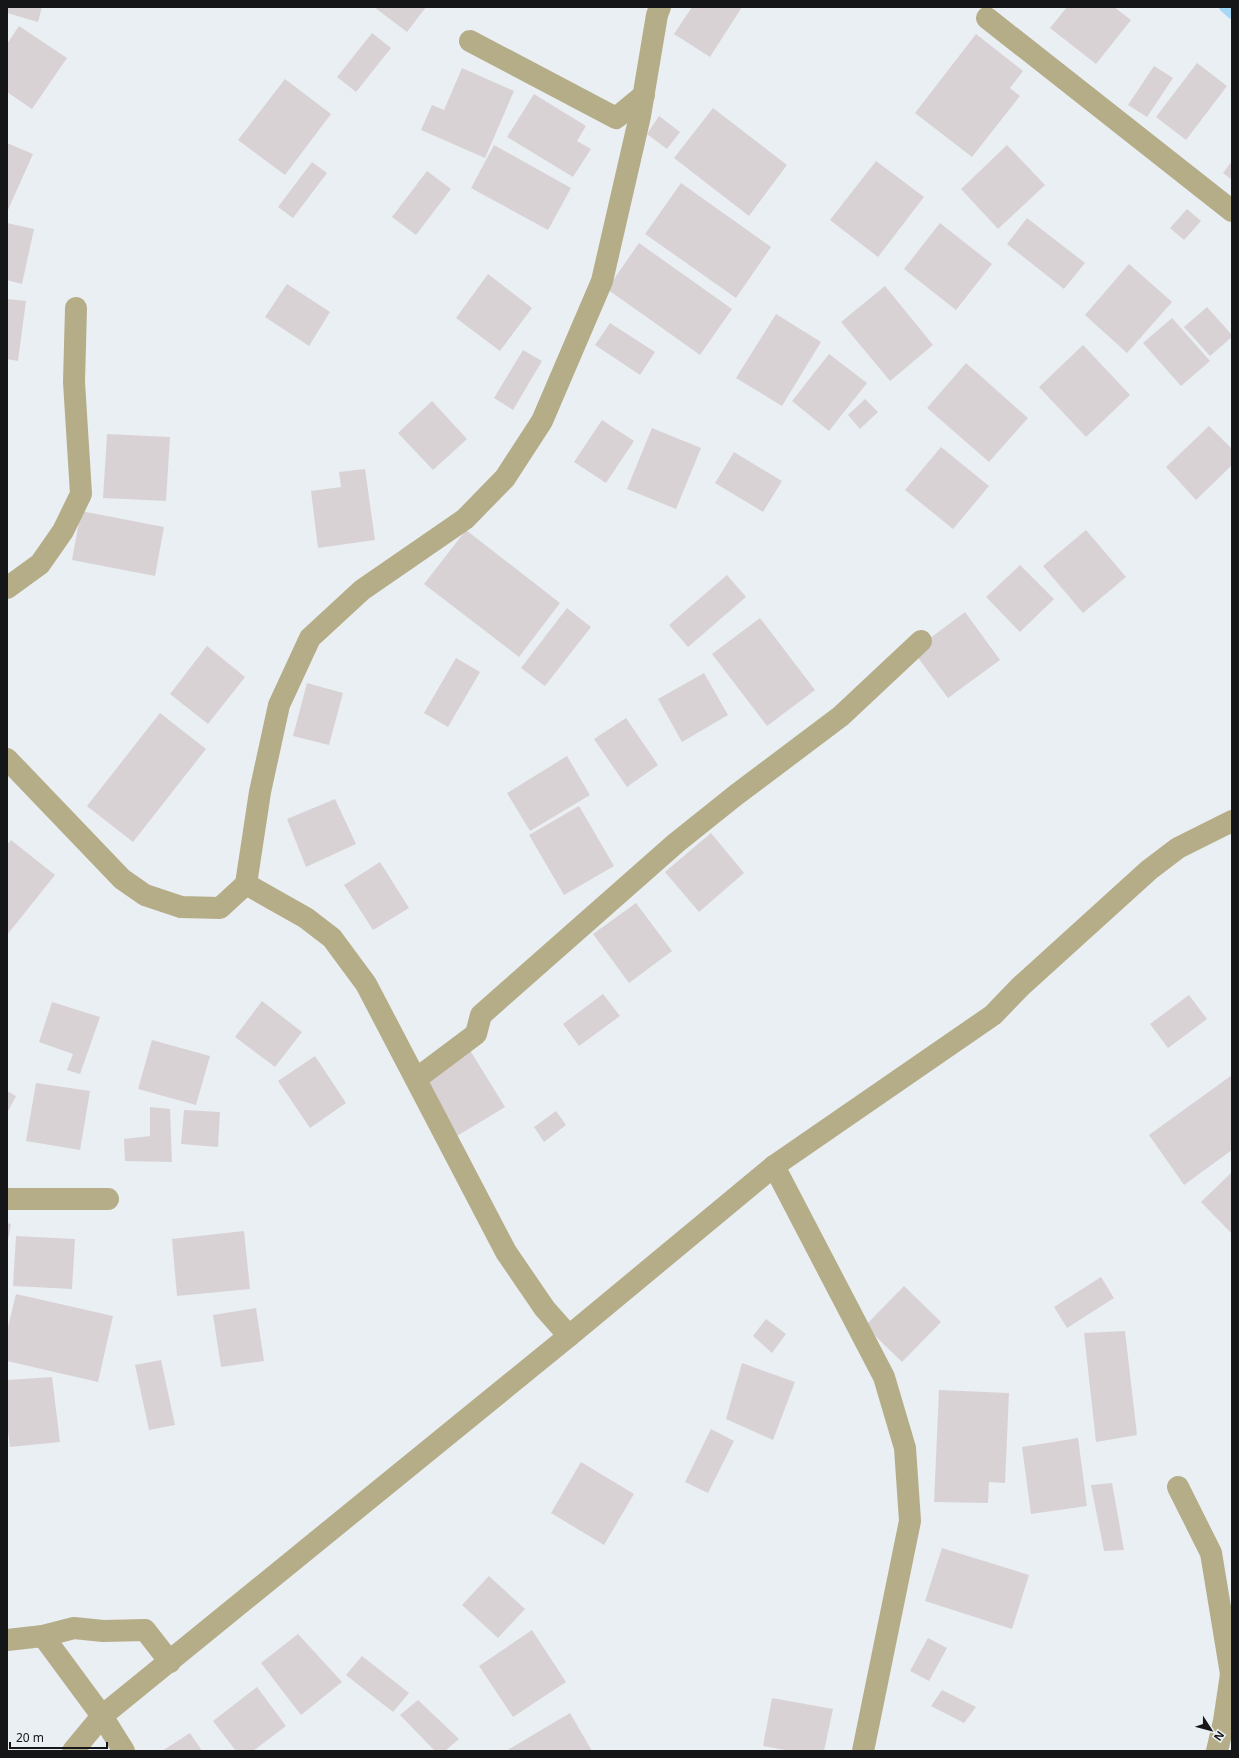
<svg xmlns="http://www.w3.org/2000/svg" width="1239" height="1758" font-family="'Noto Sans',sans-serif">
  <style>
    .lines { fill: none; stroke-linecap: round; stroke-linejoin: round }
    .stream { stroke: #a5d7f6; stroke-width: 10 }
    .building { fill: #d9d2d5 }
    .minor { stroke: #b5ad88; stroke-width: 22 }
  </style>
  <rect width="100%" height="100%" fill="#eaeff4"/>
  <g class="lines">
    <polyline class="stream" points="1224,7 1232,14"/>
  </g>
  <g class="building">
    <polygon points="7,7 42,7 38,22 7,13"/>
    <polygon points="374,7 426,7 407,32"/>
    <polygon points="692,7 742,7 710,57 674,34"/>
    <polygon points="1067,7 1114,7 1131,20 1096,64 1050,28"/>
    <polygon points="19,26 67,58 32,109 7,92 7,44"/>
    <polygon points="372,33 391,48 356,92 337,77"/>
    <polygon points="976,34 1023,71 1010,88 1020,96 972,157 915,113"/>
    <polygon points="1197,63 1227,86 1186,140 1156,117"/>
    <polygon points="1154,66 1173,78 1147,117 1128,105"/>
    <polygon points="462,68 514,91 485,158 421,130 432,105 444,110"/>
    <polygon points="285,79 331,114 285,175 238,140"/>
    <polygon points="534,94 586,126 577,141 591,149 573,177 507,137"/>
    <polygon points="713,108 787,165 749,216 674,158"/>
    <polygon points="659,116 680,132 667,149 647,134"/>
    <polygon points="7,143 33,154 7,212"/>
    <polygon points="494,145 571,188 548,230 471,188"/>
    <polygon points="1007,145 1045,185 998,229 961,189"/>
    <polygon points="876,161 924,197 878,257 830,220"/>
    <polygon points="1232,161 1232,180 1223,173"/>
    <polygon points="312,162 327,173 293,218 278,207"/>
    <polygon points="427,171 451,189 416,235 392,217"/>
    <polygon points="681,183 771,247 736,298 645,234"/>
    <polygon points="1187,209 1201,221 1184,240 1170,228"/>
    <polygon points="1027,218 1085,263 1064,289 1007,244"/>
    <polygon points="7,223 34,229 22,284 7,280"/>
    <polygon points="940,223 992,264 956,310 904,269"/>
    <polygon points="639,243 732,309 700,355 607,289"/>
    <polygon points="1129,264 1172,302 1127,353 1085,315"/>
    <polygon points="488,274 532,308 500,351 456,318"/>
    <polygon points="287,284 330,312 309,346 265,317"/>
    <polygon points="885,286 933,345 890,381 841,322"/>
    <polygon points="7,299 26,301 18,361 7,359"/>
    <polygon points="1207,307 1232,335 1232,337 1210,356 1184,327"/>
    <polygon points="776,314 821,342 782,406 736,378"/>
    <polygon points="1172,318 1210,361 1181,386 1143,343"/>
    <polygon points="610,323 655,352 640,375 595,345"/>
    <polygon points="1083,345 1130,395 1086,437 1039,387"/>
    <polygon points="523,350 542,361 513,410 494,398"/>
    <polygon points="829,354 867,383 829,431 792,401"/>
    <polygon points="966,363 1028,418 989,462 927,408"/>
    <polygon points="865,399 878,412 860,429 848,415"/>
    <polygon points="432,401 467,439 433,470 398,433"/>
    <polygon points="602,420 634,441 606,483 574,462"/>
    <polygon points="1209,426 1232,449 1232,465 1196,500 1166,467"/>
    <polygon points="652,428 701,448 676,509 627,489"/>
    <polygon points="107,434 170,437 166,501 103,498"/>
    <polygon points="941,447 989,486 953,529 905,490"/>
    <polygon points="734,452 782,481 763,512 715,483"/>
    <polygon points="365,469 375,540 318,548 311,491 341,487 339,472"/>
    <polygon points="81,511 164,527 155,576 72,560"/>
    <polygon points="466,530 560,603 519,657 424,584"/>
    <polygon points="1086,530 1126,577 1083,613 1043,566"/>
    <polygon points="1020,565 1054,599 1020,632 986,597"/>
    <polygon points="727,575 746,597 688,647 669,625"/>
    <polygon points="567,608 591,627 545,686 521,668"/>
    <polygon points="965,612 1000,660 948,698 913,651"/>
    <polygon points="760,618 815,690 767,726 712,654"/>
    <polygon points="207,646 245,677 208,724 170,694"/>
    <polygon points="456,658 480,672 448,727 424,713"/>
    <polygon points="704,673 728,715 682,742 658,699"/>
    <polygon points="307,683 343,693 329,745 293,736"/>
    <polygon points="160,713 206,749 133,842 87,806"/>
    <polygon points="626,718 658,765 627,787 594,739"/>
    <polygon points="567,756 590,795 530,831 507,793"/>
    <polygon points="335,799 356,844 306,867 287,819"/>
    <polygon points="579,806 614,866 564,895 529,835"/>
    <polygon points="711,833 744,873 699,912 665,872"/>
    <polygon points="11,840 55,875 7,935 7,845"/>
    <polygon points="380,862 409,908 373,930 344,885"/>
    <polygon points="636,903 672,951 629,983 593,934"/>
    <polygon points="603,994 620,1016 579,1046 563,1024"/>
    <polygon points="1189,995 1207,1019 1168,1048 1150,1024"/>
    <polygon points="262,1001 302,1032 275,1067 235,1037"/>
    <polygon points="52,1002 100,1017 80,1074 67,1070 73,1054 39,1042"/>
    <polygon points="152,1040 210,1056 196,1105 138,1089"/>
    <polygon points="468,1047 505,1107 452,1139 416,1078"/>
    <polygon points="315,1056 346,1103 310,1128 278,1081"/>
    <polygon points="1232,1075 1232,1150 1184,1185 1149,1135"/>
    <polygon points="36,1083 90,1091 80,1150 26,1141"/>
    <polygon points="7,1091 16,1096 7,1113"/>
    <polygon points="150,1107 170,1109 172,1162 125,1161 124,1139 150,1136"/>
    <polygon points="184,1110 220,1112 218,1147 181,1144"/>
    <polygon points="556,1111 566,1125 544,1142 534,1127"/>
    <polygon points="1232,1172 1232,1234 1201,1202"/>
    <polygon points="7,1223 11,1224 8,1240 7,1240"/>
    <polygon points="244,1231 250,1289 177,1296 172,1239"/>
    <polygon points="16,1236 75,1239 72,1289 13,1286"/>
    <polygon points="1101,1277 1114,1298 1067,1328 1054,1307"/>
    <polygon points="904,1286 941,1322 902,1362 865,1326"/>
    <polygon points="16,1294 113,1316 98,1382 7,1361 7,1331"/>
    <polygon points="256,1308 264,1361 221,1367 213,1315"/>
    <polygon points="766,1319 786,1334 772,1353 753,1336"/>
    <polygon points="1125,1331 1137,1435 1096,1442 1084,1333"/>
    <polygon points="161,1360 175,1425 149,1430 135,1365"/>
    <polygon points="742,1363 795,1382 773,1440 726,1419"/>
    <polygon points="52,1377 60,1442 10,1447 7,1423 7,1380"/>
    <polygon points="939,1390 1009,1393 1005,1483 989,1482 988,1503 934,1502"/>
    <polygon points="711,1429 734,1441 708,1493 685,1482"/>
    <polygon points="1078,1438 1087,1506 1031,1514 1022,1447"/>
    <polygon points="581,1462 634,1494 604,1545 551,1513"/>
    <polygon points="1112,1483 1124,1550 1104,1551 1091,1485"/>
    <polygon points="942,1548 1029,1575 1012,1629 925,1601"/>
    <polygon points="489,1576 525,1609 498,1638 462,1605"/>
    <polygon points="532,1630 566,1682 513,1717 479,1666"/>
    <polygon points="298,1634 342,1682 301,1715 261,1663"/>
    <polygon points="928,1638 947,1648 929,1681 910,1671"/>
    <polygon points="362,1656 409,1693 393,1712 346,1675"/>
    <polygon points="257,1687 286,1726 253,1751 236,1751 213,1721"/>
    <polygon points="942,1690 976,1707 964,1723 931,1706"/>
    <polygon points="772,1698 833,1709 824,1751 791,1751 763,1746"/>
    <polygon points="418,1700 459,1739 445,1751 435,1751 400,1715"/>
    <polygon points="570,1713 592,1751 506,1751"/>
    <polygon points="190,1733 202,1751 162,1751"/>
  </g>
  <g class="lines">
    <g class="minor">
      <polyline points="987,18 1232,211"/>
      <polyline points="470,41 616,118 644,95"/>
      <polyline points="7,588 40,564 63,531 81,494 74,382 76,308"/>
      <polyline points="7,759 122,879 145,895 181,907 220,908 246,884 260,792 279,705 310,638 362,590 465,519 505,478 542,421 602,281 640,116 657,15 660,7"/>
      <polyline points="246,884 306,918 332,938 366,984 506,1252 545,1309 569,1336"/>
      <polyline points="416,1079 476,1034 481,1015 676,843 736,795 841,716 921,641"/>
      <polyline points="774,1166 884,1377 905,1448 910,1521 863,1751"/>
      <polyline points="7,1199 108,1199"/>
      <polyline points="1178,1487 1211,1553 1231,1674 1224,1721 1217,1751"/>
      <polyline points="43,1636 102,1716 124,1751"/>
      <polyline points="7,1640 43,1636 74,1628 103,1631 145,1630 170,1662"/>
      <polyline points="73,1751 102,1716 569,1336 774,1166 993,1015 1021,986 1149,870 1178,848 1232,821"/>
    </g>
  </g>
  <rect width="1239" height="1758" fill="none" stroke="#141617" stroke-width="16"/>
  <g transform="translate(1211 1730) rotate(126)" stroke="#eaeff4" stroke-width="3" paint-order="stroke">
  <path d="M0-3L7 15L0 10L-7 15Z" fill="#141617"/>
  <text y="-6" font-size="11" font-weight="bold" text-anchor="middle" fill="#141617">N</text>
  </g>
  <path d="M10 1742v6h97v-6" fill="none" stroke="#141617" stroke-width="2"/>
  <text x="16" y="1742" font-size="12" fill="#141617" stroke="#eaeff4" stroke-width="3" paint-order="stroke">20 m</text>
</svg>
